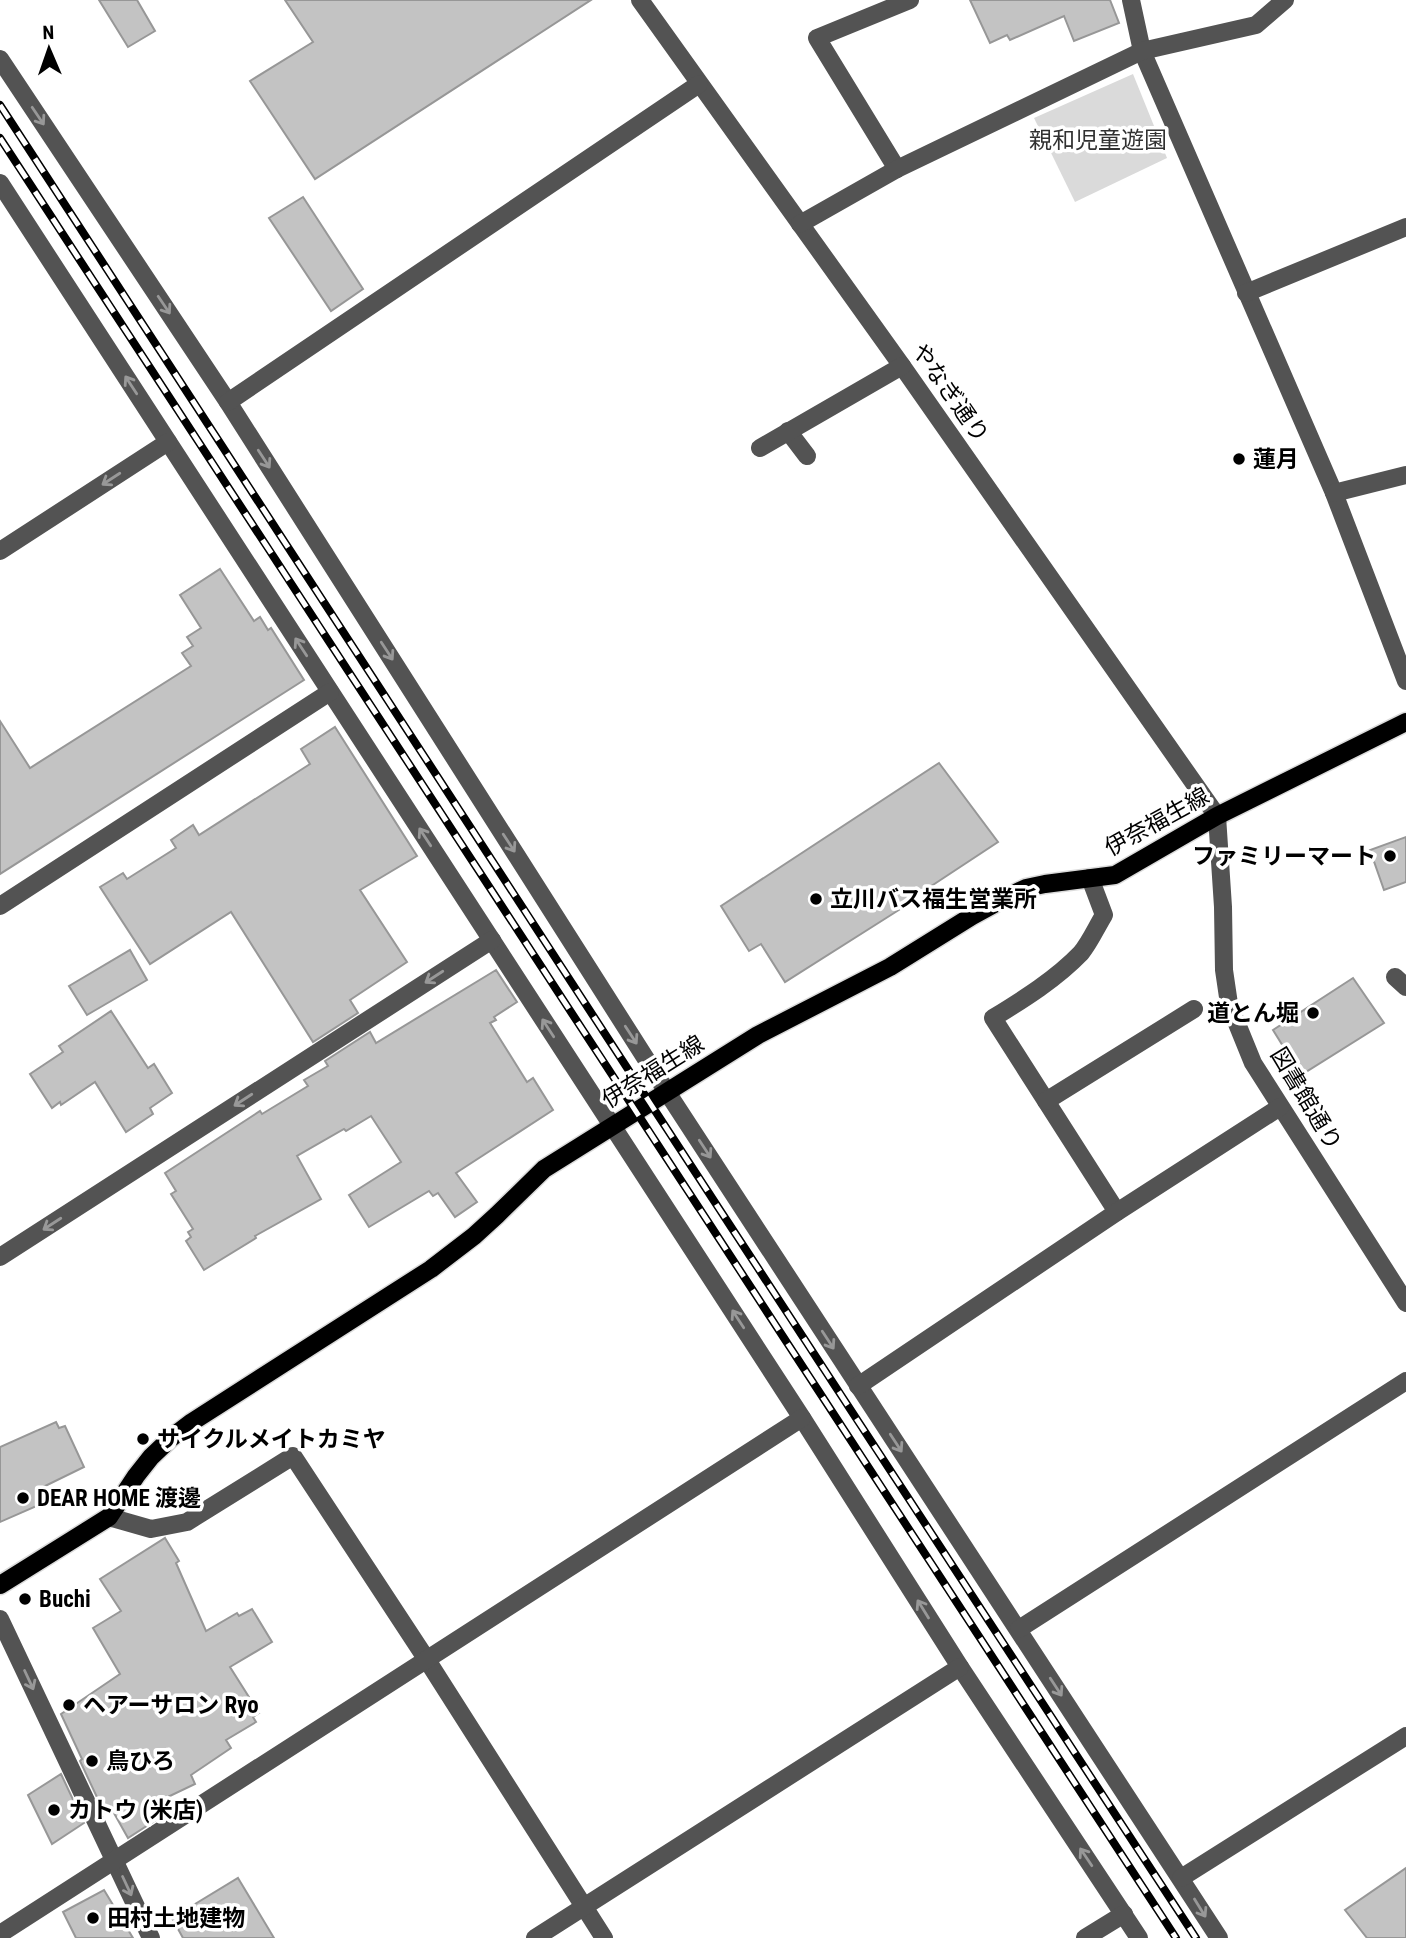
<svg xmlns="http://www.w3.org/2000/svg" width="1406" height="1938" font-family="'Roboto Condensed','Noto Sans JP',sans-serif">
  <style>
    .green { fill: #dadada }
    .building { fill: #c3c3c3; stroke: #979797; stroke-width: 2 }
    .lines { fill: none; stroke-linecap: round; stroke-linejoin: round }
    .major-casing { stroke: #dbdbdb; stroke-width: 21 }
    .minor { stroke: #535353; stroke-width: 18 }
    .major { stroke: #000; stroke-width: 18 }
    .rail-casing { stroke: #000; stroke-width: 8 }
    .rail { stroke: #fff; stroke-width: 5; stroke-dasharray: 16; stroke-linecap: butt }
    .oneway { stroke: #989898 }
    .poi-dot { fill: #000; stroke: #fff; stroke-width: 2.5 }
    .labels { text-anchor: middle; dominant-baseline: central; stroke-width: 7; stroke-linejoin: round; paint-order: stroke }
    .park-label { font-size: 23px; fill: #313131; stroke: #fff }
    .street-label { font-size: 23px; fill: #000; stroke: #fff }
    .poi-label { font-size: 23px; font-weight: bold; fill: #000; stroke: #fff; text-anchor: start }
  </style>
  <rect width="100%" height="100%" fill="#fff"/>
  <polygon class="green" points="1133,74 1167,158 1075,202 1034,118"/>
  <g class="building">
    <polygon points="99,0 137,0 155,31 128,47"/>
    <polygon points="285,0 591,0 315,179 250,81 313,42"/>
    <polygon points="970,0 1110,0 1119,23 1074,41 1064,16 1010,40 1007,35 990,43"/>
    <polygon points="303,197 363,289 331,311 269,218"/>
    <polygon points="220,569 254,621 260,617 268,630 271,628 304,680 0,874 0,721 30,768 191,666 182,653 193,646 187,637 201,628 180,595"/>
    <polygon points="335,727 417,856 360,890 407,962 350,1000 358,1013 313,1042 231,912 150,964 100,887 123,873 127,879 176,848 171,840 193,825 199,835 310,764 301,749"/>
    <polygon points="939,763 998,842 901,906 902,908 785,982 761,944 749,951 721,906"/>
    <polygon points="1406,837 1406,882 1384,890 1370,850"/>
    <polygon points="130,950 147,980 87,1015 69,986"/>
    <polygon points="496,970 517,1002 494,1017 496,1020 490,1023 527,1082 533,1078 553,1110 456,1173 477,1202 455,1217 438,1193 433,1196 429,1191 369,1227 349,1195 401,1162 371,1116 346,1131 344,1129 297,1156 321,1199 255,1236 256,1238 204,1270 186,1241 191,1237 188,1232 193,1229 171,1194 176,1191 165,1173 260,1111 262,1114 308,1086 304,1080 328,1066 325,1061 370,1032 376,1043"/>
    <polygon points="1353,978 1384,1023 1301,1075 1273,1030"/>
    <polygon points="111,1011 148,1068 154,1064 172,1093 150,1108 153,1114 126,1132 95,1082 61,1105 60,1102 52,1108 30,1074 63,1052 59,1046"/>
    <polygon points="56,1422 59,1428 65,1426 84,1467 41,1488 48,1501 0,1522 0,1447"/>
    <polygon points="165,1538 179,1561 176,1563 206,1631 237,1613 239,1616 252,1609 272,1642 230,1667 259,1713 253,1717 256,1722 226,1740 231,1748 191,1775 195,1784 151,1805 159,1818 128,1838 110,1806 103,1810 80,1761 82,1759 61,1714 120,1674 93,1628 121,1611 100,1579"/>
    <polygon points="61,1774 84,1823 52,1844 28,1795"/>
    <polygon points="1406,1868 1406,1938 1367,1938 1345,1910"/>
    <polygon points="238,1878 274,1938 183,1938 172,1918"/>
    <polygon points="104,1890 133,1938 76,1938 63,1912"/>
  </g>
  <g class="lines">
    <defs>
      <polyline id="major" points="0,1585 109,1517 136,1476 151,1457 171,1438 192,1422 431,1269 474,1236 497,1215 544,1169 758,1035 890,967 972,916 1003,899 1026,888 1045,884 1115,875 1217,816 1406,722"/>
    </defs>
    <use href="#major" class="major-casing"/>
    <g class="minor">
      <polyline points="640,0 902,366 1217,816 1223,907 1224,970 1229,1004 1253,1063 1406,1303"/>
      <polyline points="1131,0 1142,51 1334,493 1406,681"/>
      <polyline points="0,59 228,402 667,1092 1219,1938"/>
      <polyline points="897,169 817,38 910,0"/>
      <polyline points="0,183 802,1418 960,1667 1139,1938"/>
      <polyline points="800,224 897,169 1142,51 1256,25 1285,0"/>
      <polyline points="1246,293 1406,227"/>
      <polyline points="228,402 699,84"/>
      <polyline points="788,431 807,456"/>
      <polyline points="760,448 902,366"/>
      <polyline points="1334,493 1406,475"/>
      <polyline points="0,551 168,442"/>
      <path d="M1090 878 1104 915C1096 928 1090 942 1081 953 1056 979 1024 999 993 1018L1117 1212"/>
      <polyline points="0,906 330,692"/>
      <polyline points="1395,977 1406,987"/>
      <polyline points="1046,1101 1194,1009"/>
      <polyline points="0,1257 492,940"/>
      <polyline points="858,1386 1117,1212 1280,1107"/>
      <polyline points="109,1517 151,1529 187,1522 293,1456 427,1660 604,1938"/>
      <polyline points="0,1619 151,1938"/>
      <polyline points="1019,1629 1406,1381"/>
      <polyline points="1181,1878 1406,1736"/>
      <polyline points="0,1934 802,1418"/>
      <polyline points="535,1938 960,1667"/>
      <polyline points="1085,1938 1124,1914"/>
    </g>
    <use href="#major" class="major"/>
    <defs>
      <g id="rail">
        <polyline points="0,105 650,1103 1196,1938"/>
        <polyline points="0,138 1176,1938"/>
      </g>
    </defs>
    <use href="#rail" class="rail-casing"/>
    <use href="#rail" class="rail"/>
  </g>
  <defs><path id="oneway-shaft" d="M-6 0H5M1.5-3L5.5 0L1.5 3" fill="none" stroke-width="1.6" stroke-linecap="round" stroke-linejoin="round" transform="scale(1.75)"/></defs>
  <g class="oneway">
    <use href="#oneway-shaft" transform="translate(38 116) rotate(56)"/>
    <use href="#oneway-shaft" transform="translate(164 305) rotate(56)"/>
    <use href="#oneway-shaft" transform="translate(131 385) rotate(-123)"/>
    <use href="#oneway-shaft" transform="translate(264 459) rotate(57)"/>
    <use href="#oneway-shaft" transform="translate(111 479) rotate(147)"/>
    <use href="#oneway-shaft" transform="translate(301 647) rotate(-123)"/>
    <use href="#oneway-shaft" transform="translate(387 651) rotate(57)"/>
    <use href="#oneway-shaft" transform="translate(425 837) rotate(-123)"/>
    <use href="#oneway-shaft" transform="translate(509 843) rotate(57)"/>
    <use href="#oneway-shaft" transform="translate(434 977) rotate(147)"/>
    <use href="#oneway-shaft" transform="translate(548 1028) rotate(-123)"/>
    <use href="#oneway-shaft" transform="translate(631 1035) rotate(57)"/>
    <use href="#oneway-shaft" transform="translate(243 1100) rotate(147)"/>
    <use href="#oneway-shaft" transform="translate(705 1149) rotate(57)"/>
    <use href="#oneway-shaft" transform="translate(52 1224) rotate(147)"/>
    <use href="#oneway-shaft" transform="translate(738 1319) rotate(-123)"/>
    <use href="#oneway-shaft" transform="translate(828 1340) rotate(57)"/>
    <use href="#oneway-shaft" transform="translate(896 1443) rotate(57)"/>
    <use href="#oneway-shaft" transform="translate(923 1609) rotate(-122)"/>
    <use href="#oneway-shaft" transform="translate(29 1680) rotate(65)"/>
    <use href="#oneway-shaft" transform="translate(1056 1687) rotate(57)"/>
    <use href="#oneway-shaft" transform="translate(1086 1857) rotate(-124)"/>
    <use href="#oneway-shaft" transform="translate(127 1886) rotate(65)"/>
    <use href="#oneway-shaft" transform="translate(1200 1908) rotate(58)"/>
  </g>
  <g class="poi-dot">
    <circle cx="1239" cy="459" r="7"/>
    <circle cx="1390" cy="856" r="7"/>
    <circle cx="816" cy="899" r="7"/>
    <circle cx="1313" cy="1013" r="7"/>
    <circle cx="143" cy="1439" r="7"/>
    <circle cx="23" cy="1498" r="7"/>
    <circle cx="25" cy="1599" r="7"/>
    <circle cx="69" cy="1705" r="7"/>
    <circle cx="92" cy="1761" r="7"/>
    <circle cx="54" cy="1810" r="7"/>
    <circle cx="93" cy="1918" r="7"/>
  </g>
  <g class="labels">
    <g class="park-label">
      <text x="1098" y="140">親和児童遊園</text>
    </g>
    <g class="street-label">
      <text transform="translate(950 393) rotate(55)">やなぎ通り</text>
      <text transform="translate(1157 822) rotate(-29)">伊奈福生線</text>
      <text transform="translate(653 1072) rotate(-32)">伊奈福生線</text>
      <text transform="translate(1306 1099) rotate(59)">図書館通り</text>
    </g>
    <g class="poi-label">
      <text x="1253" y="459">蓮月</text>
      <text x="1376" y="856" text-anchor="end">ファミリーマート</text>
      <text x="830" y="899">立川バス福生営業所</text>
      <text x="1299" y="1013" text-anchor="end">道とん堀</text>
      <text x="157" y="1439">サイクルメイトカミヤ</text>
      <text x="37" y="1498">DEAR HOME 渡邊</text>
      <text x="39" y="1599">Buchi</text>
      <text x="83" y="1705">ヘアーサロン Ryo</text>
      <text x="106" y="1761">鳥ひろ</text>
      <text x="68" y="1810">カトウ (米店)</text>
      <text x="107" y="1918">田村土地建物</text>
    </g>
  </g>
  <g transform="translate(49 49) rotate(358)" stroke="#ffffff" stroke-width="5" paint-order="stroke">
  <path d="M0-5L12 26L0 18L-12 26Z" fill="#000000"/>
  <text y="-10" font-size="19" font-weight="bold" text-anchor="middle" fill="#000000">N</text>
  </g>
</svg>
